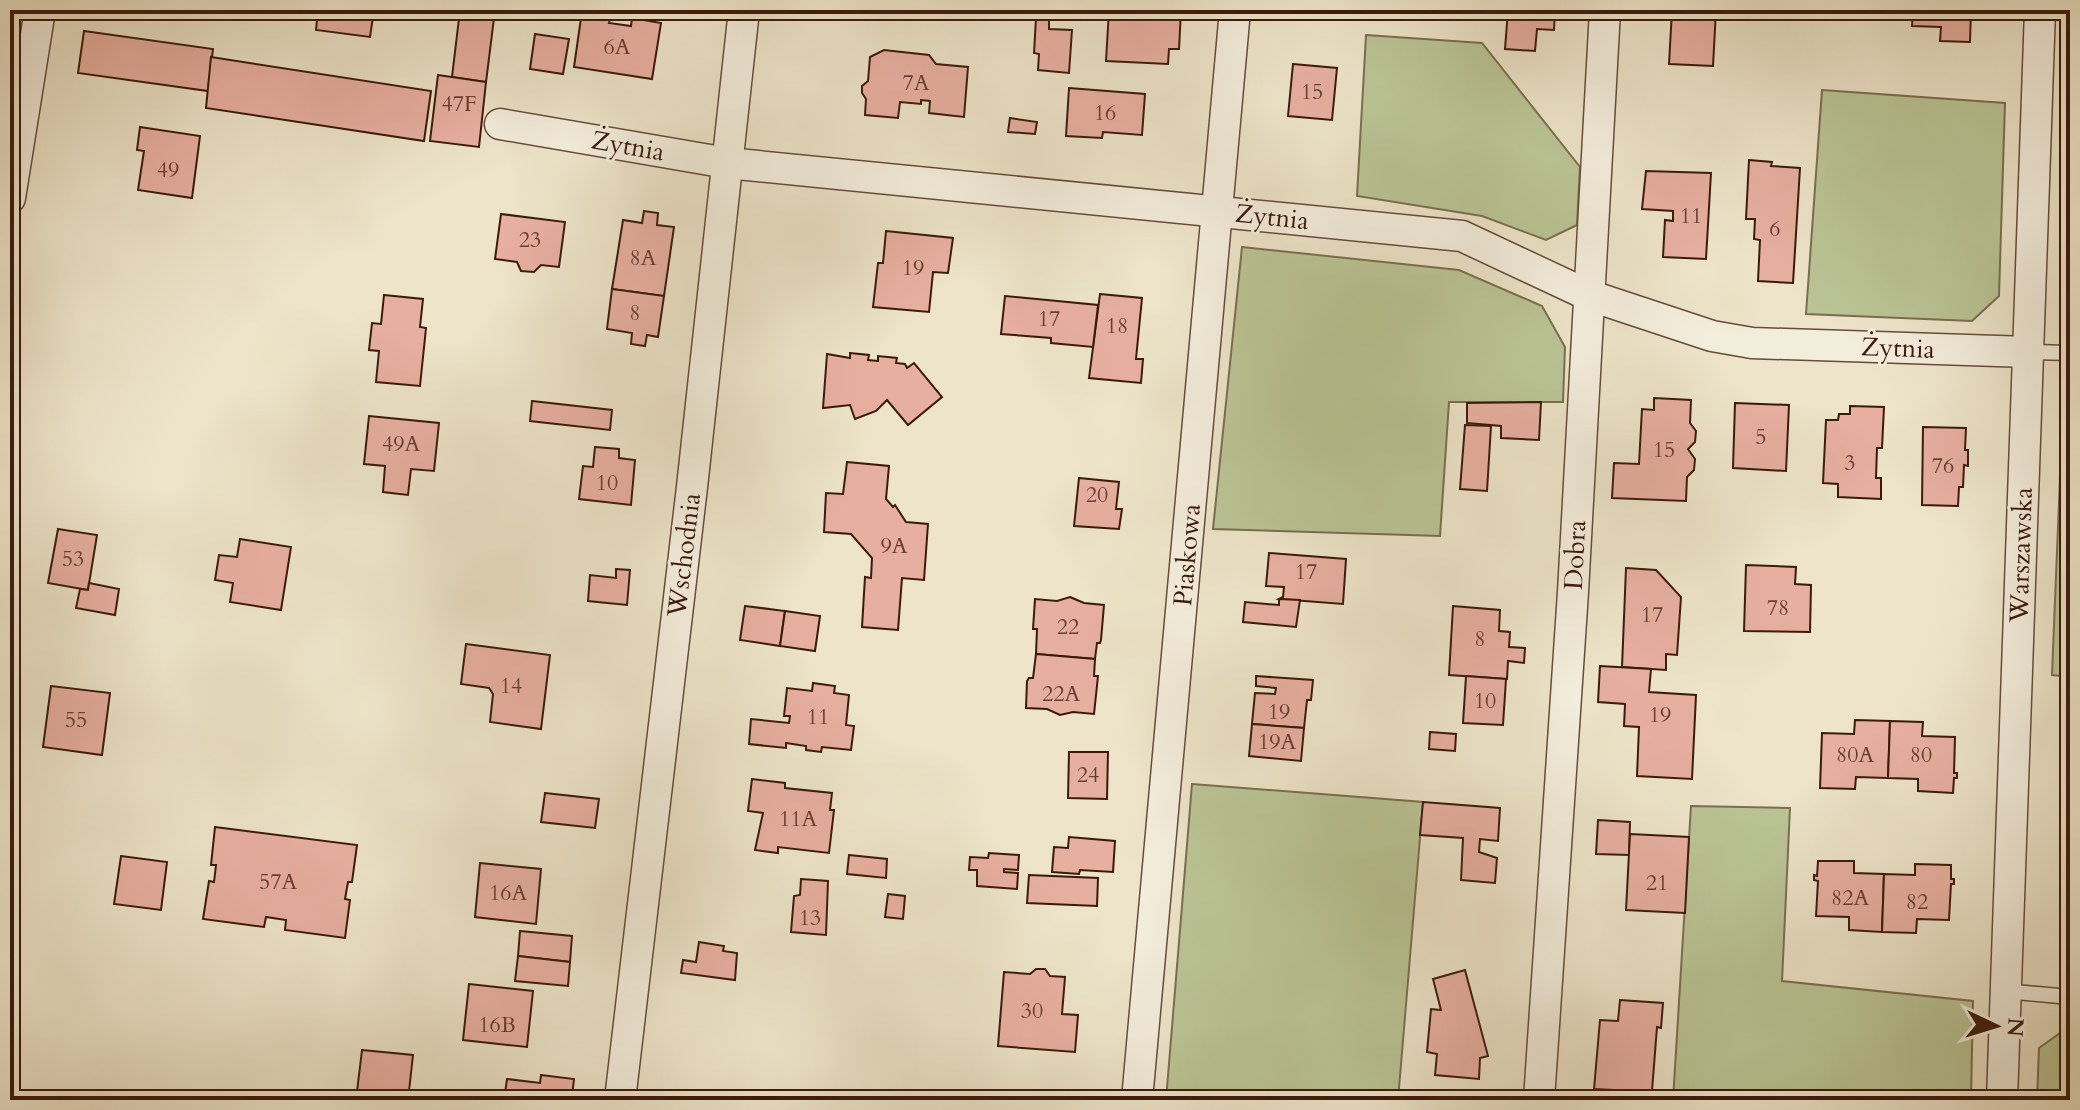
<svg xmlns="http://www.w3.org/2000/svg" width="2080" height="1110" font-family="Cardo,serif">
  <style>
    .green { fill: #bac495; stroke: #7b6f50; stroke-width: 2 }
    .building { fill: #e7afa0; stroke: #3c1a0b; stroke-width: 2 }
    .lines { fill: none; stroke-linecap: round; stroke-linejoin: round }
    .lane-casing { stroke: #684c3a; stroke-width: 17 }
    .street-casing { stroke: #684c3a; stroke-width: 33 }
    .lane { stroke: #f3eddc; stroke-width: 14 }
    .street { stroke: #f3eddc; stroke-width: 30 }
    .labels { text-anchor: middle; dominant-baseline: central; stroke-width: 6; stroke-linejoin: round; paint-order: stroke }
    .number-label { font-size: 22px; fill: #673f30 }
    .street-label { font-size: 26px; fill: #3c1a0b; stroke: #f3eddc }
  </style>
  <rect width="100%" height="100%" fill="#ede4c9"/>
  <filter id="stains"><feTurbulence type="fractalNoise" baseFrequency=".0025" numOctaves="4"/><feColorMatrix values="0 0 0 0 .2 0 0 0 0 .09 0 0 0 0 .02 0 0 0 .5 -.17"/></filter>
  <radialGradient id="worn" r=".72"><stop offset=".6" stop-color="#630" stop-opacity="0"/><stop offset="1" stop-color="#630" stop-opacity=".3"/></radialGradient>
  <g class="green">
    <polygon points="1366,35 1482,43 1580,167 1577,225 1546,240 1482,216 1357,196"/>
    <polygon points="2070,53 2070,314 2063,308"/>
    <polygon points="1822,90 2005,103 1999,296 1972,321 1806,314"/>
    <polygon points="1242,247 1459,270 1542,306 1565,347 1563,402 1449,402 1440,536 1213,529"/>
    <polygon points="2070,397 2070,677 2052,675 2063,403"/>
    <polygon points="1192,784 1423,802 1398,1100 1166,1100"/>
    <polygon points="1691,806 1790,808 1782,981 1973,1001 1971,1100 1673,1100"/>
    <polygon points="2070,1026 2070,1100 2037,1100 2039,1048"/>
  </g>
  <g class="building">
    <polygon points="318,10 374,10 370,37 316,30"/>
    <polygon points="460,10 495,10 486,82 452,77"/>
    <polygon points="1109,10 1181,10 1179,49 1169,49 1168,64 1106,61"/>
    <polygon points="1508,10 1555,10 1554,30 1537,29 1535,51 1505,49"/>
    <polygon points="1672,10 1716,10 1713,66 1669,64"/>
    <polygon points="1913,10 1971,10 1970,42 1940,41 1941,27 1912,26"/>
    <polygon points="582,11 611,15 609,23 631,26 632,18 661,23 652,79 574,67"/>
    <polygon points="1036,18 1049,19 1049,29 1072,30 1069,73 1038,70 1039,54 1034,53"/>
    <polygon points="84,31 213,49 208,91 78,73"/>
    <polygon points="535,34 569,39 563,74 530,69"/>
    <polygon points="884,50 929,55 936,64 968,67 964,117 929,113 930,101 921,100 921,104 900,102 898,118 865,115 866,99 862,93 862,86 868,81 870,57"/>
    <polygon points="211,57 431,91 424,141 206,108"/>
    <polygon points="1293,64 1337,68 1332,120 1288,116"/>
    <polygon points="438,75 486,82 479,147 430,141"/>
    <polygon points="1069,88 1145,94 1142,135 1103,132 1102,138 1066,136"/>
    <polygon points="1010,118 1037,122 1035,134 1008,132"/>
    <polygon points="140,127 200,136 192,198 138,190 144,151 137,150"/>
    <polygon points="1749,160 1772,162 1771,166 1800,168 1793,283 1758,281 1760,240 1754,239 1755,219 1746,219"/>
    <polygon points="1646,171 1711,173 1706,259 1663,257 1665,220 1673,221 1673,211 1642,209"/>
    <polygon points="644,211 658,213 657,225 674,227 664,296 612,289 623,220 642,223"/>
    <polygon points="501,214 565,222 559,267 541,265 534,272 521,271 517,262 495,259"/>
    <polygon points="886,231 953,238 948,273 933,272 929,312 873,307 878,263 883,263"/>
    <polygon points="612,289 664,296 658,337 647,335 645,346 631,344 632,333 607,329"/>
    <polygon points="1100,294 1142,298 1136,359 1143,359 1141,383 1089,378"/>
    <polygon points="384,295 423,299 420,327 426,328 420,386 376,382 379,351 369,350 372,323 381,324"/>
    <polygon points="1005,296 1098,305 1093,347 1051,343 1051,338 1001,334"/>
    <polygon points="850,353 869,355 868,360 878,361 878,356 897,358 896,363 905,364 907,368 914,363 942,397 908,425 887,400 876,411 855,419 850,405 823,408 827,354 850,358"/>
    <polygon points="1654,398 1691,400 1690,423 1696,431 1695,442 1688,449 1695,459 1694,470 1687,477 1686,501 1612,498 1614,463 1639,464 1642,409 1654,410"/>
    <polygon points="532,401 612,410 610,430 530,421"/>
    <polygon points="1541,402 1539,440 1501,438 1501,426 1467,423 1467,403"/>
    <polygon points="1735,403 1789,405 1786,471 1733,468"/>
    <polygon points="1850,406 1884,407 1882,448 1877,448 1876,478 1881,478 1881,499 1838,497 1838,484 1823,483 1826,420 1838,420 1839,414 1850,414"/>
    <polygon points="369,416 439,423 434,471 411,469 408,495 383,492 385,466 364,464"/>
    <polygon points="1465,425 1491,426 1487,491 1460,489"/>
    <polygon points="1923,427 1966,428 1965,450 1968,450 1968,466 1964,465 1963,487 1959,487 1958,506 1922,505"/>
    <polygon points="595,447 619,449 619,458 635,460 631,505 579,499 583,466 593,467"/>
    <polygon points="847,462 889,466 886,499 893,507 895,505 906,522 928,524 924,580 902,578 898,630 862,627 865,577 871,578 872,558 851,534 824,532 826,493 843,494"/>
    <polygon points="1079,478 1119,482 1116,509 1122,509 1119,529 1074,526"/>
    <polygon points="58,529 97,535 88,590 48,583"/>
    <polygon points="240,539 291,547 281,610 230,602 233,583 215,580 219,555 237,557"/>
    <polygon points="1269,553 1346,559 1343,604 1279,599 1283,597 1284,587 1266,586"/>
    <polygon points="1746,565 1796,567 1795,584 1811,585 1810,632 1744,631"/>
    <polygon points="1626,568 1656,570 1681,597 1677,655 1666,654 1666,670 1622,667"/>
    <polygon points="616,569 630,570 627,605 588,601 590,575 616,578"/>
    <polygon points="89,583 119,589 115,615 76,608 80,589 88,590"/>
    <polygon points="1070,597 1084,603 1104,605 1101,640 1100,643 1097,643 1095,659 1036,654 1037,629 1033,629 1035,599 1057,601"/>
    <polygon points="1279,599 1300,600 1296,627 1243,622 1245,602 1279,605"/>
    <polygon points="745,606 785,611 780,646 740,640"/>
    <polygon points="1453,606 1500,610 1499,631 1510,632 1509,647 1525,648 1524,663 1508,661 1507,679 1449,675"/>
    <polygon points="785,611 820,616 815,651 780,646"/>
    <polygon points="466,644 550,655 541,729 490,722 493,694 489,688 461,684"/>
    <polygon points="1036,654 1095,659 1094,676 1098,676 1094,714 1073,712 1060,715 1047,709 1026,708 1027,681 1029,678 1033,678"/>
    <polygon points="1600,666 1651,669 1649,692 1696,695 1692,779 1637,776 1639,727 1624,726 1625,704 1598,702"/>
    <polygon points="1256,676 1313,680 1311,700 1307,700 1304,728 1252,724 1255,693 1275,694 1276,688 1256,686"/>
    <polygon points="1466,676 1506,679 1503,725 1463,723"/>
    <polygon points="813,683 835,686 834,693 849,695 846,725 854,726 851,750 822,747 821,752 806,750 806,746 786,743 786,748 749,744 751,719 789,723 790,716 784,716 787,688 812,691"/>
    <polygon points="51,686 110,693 102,755 43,747"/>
    <polygon points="1855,720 1890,721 1888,778 1856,777 1855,789 1820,788 1822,733 1854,734"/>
    <polygon points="1890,721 1923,722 1922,736 1955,737 1954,773 1957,773 1957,778 1954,778 1953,793 1918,791 1918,779 1888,778"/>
    <polygon points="1252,724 1304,728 1301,761 1249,756"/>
    <polygon points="1430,732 1456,734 1455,751 1429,749"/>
    <polygon points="1069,752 1108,752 1107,799 1068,798"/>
    <polygon points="752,779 785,783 785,788 832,793 830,810 834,810 829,853 778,847 778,853 755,850 763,813 748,811"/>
    <polygon points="545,793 599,799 595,828 541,822"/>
    <polygon points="1423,802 1500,808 1498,841 1480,839 1479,852 1497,858 1495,883 1461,880 1463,838 1420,835"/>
    <polygon points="1598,820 1630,822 1629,855 1596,854"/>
    <polygon points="215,827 357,845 352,882 348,882 345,899 350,900 345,938 285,930 286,920 266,917 264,927 203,919 209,881 214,882 216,865 211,865"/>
    <polygon points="1630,834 1689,837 1685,913 1626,910"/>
    <polygon points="1069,837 1115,841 1113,872 1080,870 1079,874 1052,872 1054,847 1068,848"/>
    <polygon points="989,853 1019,855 1018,870 1004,869 1004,872 1018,873 1017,889 977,886 977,870 969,870 970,857 988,858"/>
    <polygon points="849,855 887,859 886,878 847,874"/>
    <polygon points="121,856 167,862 161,910 114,904"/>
    <polygon points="1818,861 1854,861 1854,873 1884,874 1882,932 1849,930 1849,917 1816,916 1818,881 1814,880 1814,875 1817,876"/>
    <polygon points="480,863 541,869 536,924 475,917"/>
    <polygon points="1915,864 1951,865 1951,879 1954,879 1954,884 1951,884 1949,920 1917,919 1916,933 1882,932 1884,874 1915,875"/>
    <polygon points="1029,875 1098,878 1097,906 1027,903"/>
    <polygon points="801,879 828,881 826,935 791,932 794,896 800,895"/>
    <polygon points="888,894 905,896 903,919 885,917"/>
    <polygon points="520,931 572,936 570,962 518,956"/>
    <polygon points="699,942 724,946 723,951 737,953 735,980 681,973 683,960 696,962"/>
    <polygon points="518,956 570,962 568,986 515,981"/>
    <polygon points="1036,969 1045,969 1050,976 1065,977 1062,1014 1078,1015 1075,1052 998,1046 1004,972 1030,974"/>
    <polygon points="1465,970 1488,1056 1480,1058 1479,1079 1435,1075 1437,1054 1427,1052 1431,1009 1441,1010 1433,979"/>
    <polygon points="469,984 533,991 527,1047 463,1040"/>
    <polygon points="1620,1000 1663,1003 1661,1028 1657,1027 1652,1091 1656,1091 1655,1100 1612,1100 1613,1090 1594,1089 1600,1020 1618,1021"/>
    <polygon points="362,1050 413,1055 408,1100 356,1100"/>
    <polygon points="541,1075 574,1079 572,1096 565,1095 565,1100 504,1100 507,1079 540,1083"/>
    <polygon points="977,1093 1013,1095 1012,1100 977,1100"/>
  </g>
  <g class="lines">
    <defs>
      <g id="lane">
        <polyline points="2028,352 2070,353"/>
        <polyline points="2005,991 2070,997"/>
      </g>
      <g id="street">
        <polyline points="500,124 727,163 1462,236 1588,295 1712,336 1752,343 2028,352"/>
        <polyline points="10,198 40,10"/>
        <polyline points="620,1100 692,487 744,10"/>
        <polyline points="1137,1100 1235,10"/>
        <polyline points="1539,1100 1573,592 1605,10"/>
        <polyline points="2002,1100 2040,10"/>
      </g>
    </defs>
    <use href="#lane" class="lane-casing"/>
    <use href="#street" class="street-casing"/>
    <use href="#lane" class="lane"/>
    <use href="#street" class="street"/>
  </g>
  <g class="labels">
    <g class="number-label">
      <text x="617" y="47">6A</text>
      <text x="916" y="83">7A</text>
      <text x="1312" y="92">15</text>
      <text x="459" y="104">47F</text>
      <text x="1105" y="113">16</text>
      <text x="168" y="170">49</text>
      <text x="1691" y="216">11</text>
      <text x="1775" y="229">6</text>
      <text x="530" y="240">23</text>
      <text x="643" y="258">8A</text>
      <text x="913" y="268">19</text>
      <text x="635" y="313">8</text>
      <text x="1049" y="319">17</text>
      <text x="1117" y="326">18</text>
      <text x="1761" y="437">5</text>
      <text x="401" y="444">49A</text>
      <text x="1664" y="450">15</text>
      <text x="1850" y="463">3</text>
      <text x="1943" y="466">76</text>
      <text x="607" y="483">10</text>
      <text x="1097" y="495">20</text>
      <text x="894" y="546">9A</text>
      <text x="73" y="559">53</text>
      <text x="1306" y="572">17</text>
      <text x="1778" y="608">78</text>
      <text x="1652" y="615">17</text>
      <text x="1068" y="627">22</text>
      <text x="1480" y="639">8</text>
      <text x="511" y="686">14</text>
      <text x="1061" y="694">22A</text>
      <text x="1485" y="701">10</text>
      <text x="1279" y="712">19</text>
      <text x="1660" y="715">19</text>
      <text x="818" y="717">11</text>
      <text x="76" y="720">55</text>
      <text x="1277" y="742">19A</text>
      <text x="1855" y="755">80A</text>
      <text x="1921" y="755">80</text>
      <text x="1088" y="775">24</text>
      <text x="798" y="819">11A</text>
      <text x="278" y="882">57A</text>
      <text x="1657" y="883">21</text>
      <text x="508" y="893">16A</text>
      <text x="1850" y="898">82A</text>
      <text x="1917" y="902">82</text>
      <text x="810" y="918">13</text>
      <text x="1032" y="1011">30</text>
      <text x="497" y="1025">16B</text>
    </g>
    <g class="street-label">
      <text transform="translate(628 146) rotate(10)">Żytnia</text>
      <text transform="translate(1272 217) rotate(6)">Żytnia</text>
      <text transform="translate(1898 348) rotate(2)">Żytnia</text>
      <text transform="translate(684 555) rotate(-83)">Wschodnia</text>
      <text transform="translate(1187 555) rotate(-85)">Piaskowa</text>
      <text transform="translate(1575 555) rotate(-87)">Dobra</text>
      <text transform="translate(2021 555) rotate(-88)">Warszawska</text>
    </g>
  </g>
  <rect width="2080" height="1110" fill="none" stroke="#ede4c9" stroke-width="40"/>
  <rect x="12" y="12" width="2056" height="1086" fill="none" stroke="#3c1a0b" stroke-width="4"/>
  <rect x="20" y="20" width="2040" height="1070" fill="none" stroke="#3c1a0b" stroke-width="2"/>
  <g transform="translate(1996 1026) rotate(94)" stroke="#f3eddc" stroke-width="6" paint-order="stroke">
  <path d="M0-6L14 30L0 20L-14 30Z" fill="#3c1a0b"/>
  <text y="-12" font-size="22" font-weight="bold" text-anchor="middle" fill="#3c1a0b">N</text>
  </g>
  <rect width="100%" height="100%" filter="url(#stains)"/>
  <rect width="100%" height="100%" fill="url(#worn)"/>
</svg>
